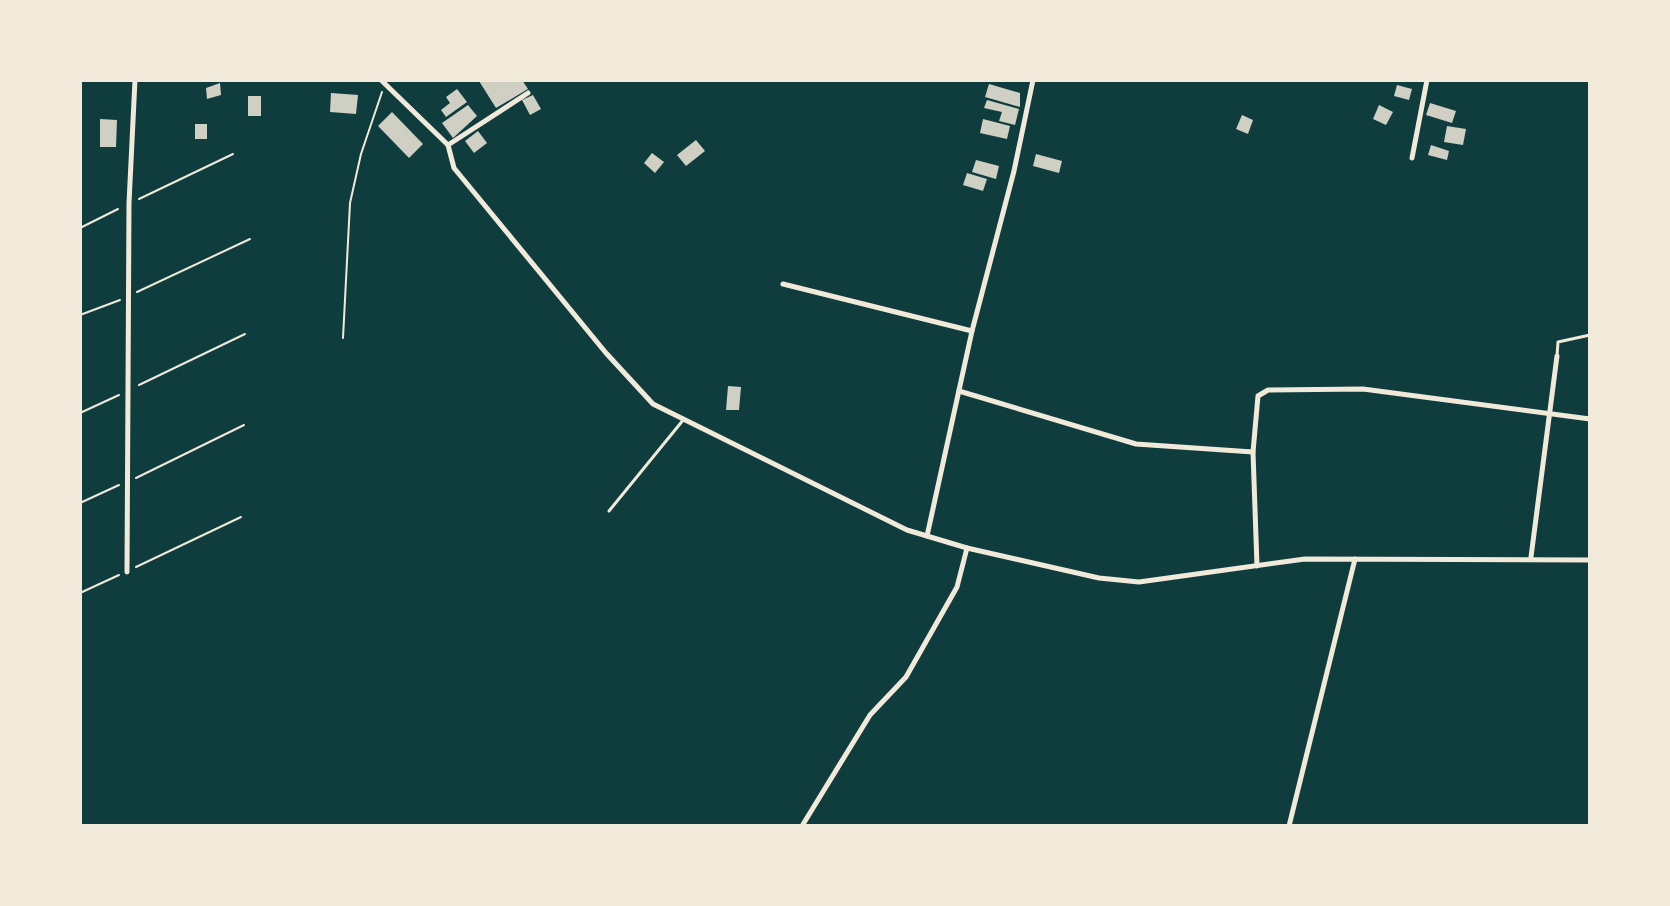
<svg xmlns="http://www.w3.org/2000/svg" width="1670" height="906" font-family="Commissioner,sans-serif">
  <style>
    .building { fill: #cfcfc3 }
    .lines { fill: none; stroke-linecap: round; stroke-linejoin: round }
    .path { stroke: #f1e9da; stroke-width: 2 }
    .service { stroke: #f1e9da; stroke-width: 3 }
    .minor { stroke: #f1e9da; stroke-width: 5 }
  </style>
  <rect width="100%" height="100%" fill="#0f3d3e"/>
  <g class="building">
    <polygon points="522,80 528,89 496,108 479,81"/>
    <polygon points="220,83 221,95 207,99 206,88"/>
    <polygon points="989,84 1020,93 1020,107 985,97"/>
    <polygon points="1397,85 1412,89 1409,100 1394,96"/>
    <polygon points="457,89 467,102 446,117 441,110 450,103 446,97"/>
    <polygon points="331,93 358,95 356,114 330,112"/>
    <polygon points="533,95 541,109 530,115 522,100"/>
    <rect x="248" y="96" width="13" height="20"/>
    <polygon points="987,100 1019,109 1015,125 999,121 1002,112 984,108"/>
    <polygon points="1430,103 1456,111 1452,123 1426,115"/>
    <polygon points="468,105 477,116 453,138 442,123"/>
    <polygon points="1379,105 1393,112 1386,125 1373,119"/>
    <polygon points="392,112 423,144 409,158 378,126"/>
    <polygon points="1242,115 1253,120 1248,134 1236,129"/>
    <polygon points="100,119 117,120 116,147 100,147"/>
    <polygon points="983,119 1010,126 1007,139 980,133"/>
    <rect x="195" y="124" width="12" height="15"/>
    <polygon points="1447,126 1466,129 1463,145 1444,142"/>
    <polygon points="478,131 487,143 474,153 465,141"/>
    <polygon points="696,140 705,151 686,166 677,155"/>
    <polygon points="1431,145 1449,151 1447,160 1428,155"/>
    <polygon points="652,153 664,162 655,173 644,163"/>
    <polygon points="1036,154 1062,161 1059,173 1033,166"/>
    <polygon points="976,160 999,166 996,179 972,172"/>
    <polygon points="967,173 987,179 983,191 963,185"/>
    <polygon points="728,386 741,387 739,410 726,410"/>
  </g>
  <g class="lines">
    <g class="path">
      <polyline points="139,199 233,154"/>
      <polyline points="80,228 118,209"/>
      <polyline points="137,292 250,239"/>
      <polyline points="80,315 120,300"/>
      <polyline points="343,338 350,203 361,154 382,92"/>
      <polyline points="139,385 245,334"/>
      <polyline points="80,413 119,395"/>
      <polyline points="136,478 244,425"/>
      <polyline points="80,503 119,485"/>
      <polyline points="136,567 241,517"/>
      <polyline points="80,593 119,575"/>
    </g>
    <g class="service">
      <polyline points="1557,356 1558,342 1590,335"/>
      <polyline points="609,511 684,419"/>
    </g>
    <g class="minor">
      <polyline points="381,80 448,145 454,168 606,353 653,404 907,530 967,548 1099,578 1139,582 1305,559 1590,560"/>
      <polyline points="448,145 528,93"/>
      <polyline points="1412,158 1427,80"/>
      <polyline points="783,284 972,331"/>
      <polyline points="959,391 1136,444 1253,452 1258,396 1268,390 1363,389 1590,419"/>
      <polyline points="1253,452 1257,566"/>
      <polyline points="927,536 972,331 1014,171 1033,80"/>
      <polyline points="1531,557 1557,356"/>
      <polyline points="127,572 129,203 135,80"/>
      <polyline points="802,826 870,715 906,677 957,587 967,548"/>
      <polyline points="1289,826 1355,559"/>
    </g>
  </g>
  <rect width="1670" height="906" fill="none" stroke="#f1e9da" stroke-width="164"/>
</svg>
